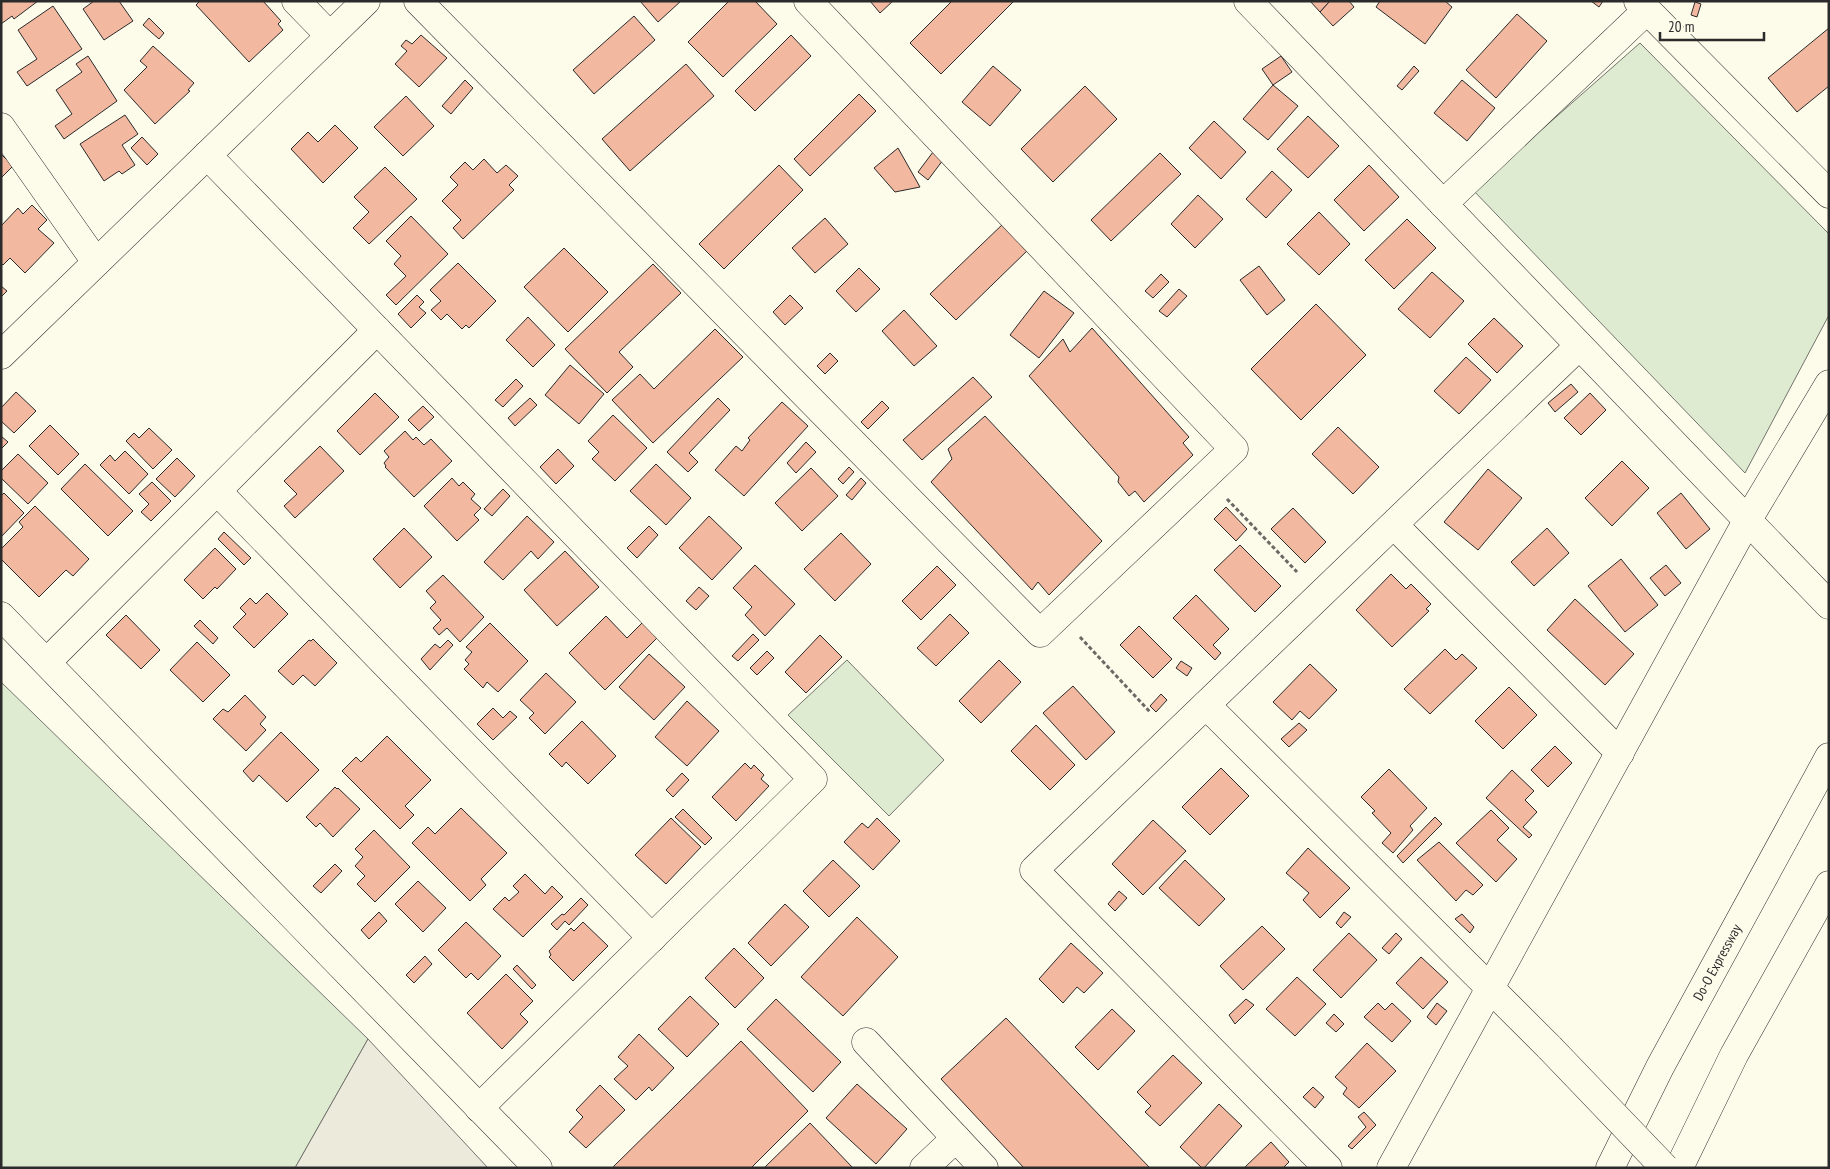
<svg xmlns="http://www.w3.org/2000/svg" width="1830" height="1169" font-family="'PT Sans Narrow',sans-serif">
  <style>
    .green { fill: #deebd1; stroke: #74746e }
    .parking { fill: #eceadb; stroke: #74746e }
    .building { fill: #f2b8a0; stroke: #2b2b2b }
    .lines { fill: none; stroke-linecap: round; stroke-linejoin: round }
    .minor-casing { stroke: #2b2b2b; stroke-width: 29 }
    .highway-casing { stroke: #2b2b2b; stroke-width: 29 }
    .path { stroke: #6a6964; stroke-width: 3; stroke-dasharray: 4 2.5; stroke-linecap: butt }
    .minor { stroke: #fdfbea; stroke-width: 28 }
    .highway { stroke: #fdfbea; stroke-width: 28 }
    .minor-bridge-casing { stroke: #2b2b2b; stroke-width: 29; stroke-linecap: butt }
    .minor-bridge { stroke: #fdfbea; stroke-width: 28 }
    .labels { text-anchor: middle; dominant-baseline: central; stroke-width: 4; stroke-linejoin: round; paint-order: stroke }
    .street-label { font-size: 14px; fill: #2b2b2b; stroke: #fdfbea }
  </style>
  <rect width="100%" height="100%" fill="#fdfbea"/>
  <g class="green">
    <polygon points="1640,43 1829,234 1829,315 1745,473 1473,190"/>
    <polygon points="847,660 944,760 889,816 788,715"/>
    <polygon points="1,682 368,1039 295,1168 1,1168"/>
  </g>
  <polygon class="parking" points="368,1039 488,1168 295,1168"/>
  <g class="building">
    <polygon points="1,1 38,1 14,19 12,16 1,24"/>
    <polygon points="94,1 119,1 133,21 104,40 83,9"/>
    <polygon points="200,1 263,1 281,21 278,24 283,30 249,62 196,5"/>
    <polygon points="640,1 681,1 658,22"/>
    <polygon points="729,1 755,1 777,24 723,77 688,42"/>
    <polygon points="870,1 893,1 880,13"/>
    <polygon points="952,1 1014,1 941,74 910,43"/>
    <polygon points="1310,1 1330,1 1320,12"/>
    <polygon points="1330,1 1349,1 1354,7 1333,26 1320,12"/>
    <polygon points="1380,1 1445,1 1452,7 1425,44 1376,7"/>
    <polygon points="1591,1 1603,1 1599,7"/>
    <polygon points="1695,2 1701,4 1697,17 1691,15"/>
    <polygon points="53,6 82,49 27,86 17,72 37,59 18,30"/>
    <polygon points="1517,14 1547,41 1496,98 1466,70"/>
    <polygon points="634,16 655,40 594,94 573,70"/>
    <polygon points="149,18 164,33 159,39 143,25"/>
    <polygon points="1829,28 1829,86 1797,112 1768,78"/>
    <polygon points="421,35 447,58 419,87 395,64 407,51 401,46 406,40 412,44"/>
    <polygon points="791,35 811,56 755,111 735,91"/>
    <polygon points="153,46 194,83 188,90 190,91 155,124 124,90 147,67 140,61"/>
    <polygon points="88,56 117,101 64,139 55,126 72,114 56,90 82,72 76,64"/>
    <polygon points="1281,56 1292,72 1273,85 1262,69"/>
    <polygon points="686,64 714,96 630,171 602,139"/>
    <polygon points="993,66 1021,90 990,126 962,102"/>
    <polygon points="1414,66 1419,71 1402,90 1397,86"/>
    <polygon points="465,80 473,88 451,114 442,106"/>
    <polygon points="1462,80 1495,108 1467,141 1434,113"/>
    <polygon points="1273,85 1298,106 1268,140 1243,119"/>
    <polygon points="1085,86 1117,119 1053,182 1021,149"/>
    <polygon points="859,94 876,111 810,176 794,159"/>
    <polygon points="406,96 434,126 403,156 374,127"/>
    <polygon points="125,115 138,134 122,145 135,165 122,174 119,171 104,181 80,144"/>
    <polygon points="1308,116 1339,146 1308,178 1277,149"/>
    <polygon points="1214,121 1246,152 1221,179 1189,148"/>
    <polygon points="335,125 358,148 323,183 291,149 308,132 318,142"/>
    <polygon points="142,137 158,154 147,165 131,148"/>
    <polygon points="898,148 920,187 895,192 874,168"/>
    <polygon points="933,152 943,160 928,180 918,172"/>
    <polygon points="1160,153 1181,174 1111,241 1091,220"/>
    <polygon points="1,154 13,166 1,178"/>
    <polygon points="484,159 497,173 506,165 518,176 509,185 514,190 463,239 453,228 461,220 442,201 458,185 450,177 465,162 473,170"/>
    <polygon points="779,165 803,190 724,269 699,244"/>
    <polygon points="1369,165 1399,197 1364,231 1334,200"/>
    <polygon points="385,167 417,199 369,244 353,228 369,212 354,197"/>
    <polygon points="1272,171 1292,190 1266,218 1246,199"/>
    <polygon points="1198,195 1223,219 1195,248 1171,224"/>
    <polygon points="32,205 47,220 38,229 54,243 25,273 10,258 3,265 1,263 1,226 18,208 23,214"/>
    <polygon points="1319,212 1350,244 1319,275 1287,244"/>
    <polygon points="411,216 448,254 396,305 386,295 406,276 394,264 401,256 386,241"/>
    <polygon points="825,218 848,244 815,273 792,248"/>
    <polygon points="1407,219 1436,248 1394,289 1365,260"/>
    <polygon points="1005,222 1030,248 956,320 930,294"/>
    <polygon points="564,248 608,292 568,332 524,287"/>
    <polygon points="458,263 496,301 469,328 466,325 462,329 447,314 441,320 431,310 441,301 430,290"/>
    <polygon points="653,264 681,293 619,352 633,367 607,393 565,349"/>
    <polygon points="1259,266 1285,300 1267,315 1240,280"/>
    <polygon points="859,268 880,289 856,312 836,291"/>
    <polygon points="1432,272 1464,301 1430,338 1398,309"/>
    <polygon points="1161,274 1169,282 1153,298 1145,291"/>
    <polygon points="1,286 7,291 1,297"/>
    <polygon points="1179,289 1187,296 1167,317 1159,311"/>
    <polygon points="1044,291 1074,313 1039,358 1010,335"/>
    <polygon points="417,295 424,302 419,307 426,313 411,328 398,314"/>
    <polygon points="790,295 803,308 785,325 773,312"/>
    <polygon points="1316,304 1366,355 1301,420 1251,369"/>
    <polygon points="904,310 937,346 914,366 882,331"/>
    <polygon points="528,317 555,345 533,367 506,340"/>
    <polygon points="1494,318 1523,346 1497,373 1468,344"/>
    <polygon points="1092,328 1189,437 1183,443 1193,455 1144,502 1135,491 1129,496 1118,482 1119,477 1029,376 1063,339 1070,352"/>
    <polygon points="715,329 743,357 653,443 612,400 640,374 654,389"/>
    <polygon points="830,353 838,361 825,374 817,366"/>
    <polygon points="1466,357 1491,380 1459,414 1434,391"/>
    <polygon points="570,365 604,394 579,424 545,395"/>
    <polygon points="973,377 992,397 922,460 903,440"/>
    <polygon points="516,379 523,386 503,407 495,400"/>
    <polygon points="1571,384 1578,392 1555,412 1548,403"/>
    <polygon points="16,392 36,411 14,433 1,421 1,408"/>
    <polygon points="375,393 399,417 360,455 337,431"/>
    <polygon points="1590,393 1606,410 1581,435 1564,418"/>
    <polygon points="530,398 537,405 515,426 508,418"/>
    <polygon points="718,398 730,410 689,453 698,462 688,472 667,452"/>
    <polygon points="882,401 889,408 868,429 861,422"/>
    <polygon points="782,402 808,426 744,496 715,470 736,446 742,451 750,440 748,438"/>
    <polygon points="423,406 434,417 419,431 408,420"/>
    <polygon points="613,415 647,448 615,481 592,459 599,452 588,441"/>
    <polygon points="985,416 1102,541 1049,595 1038,582 1032,590 931,482 952,459 948,449"/>
    <polygon points="50,425 79,454 58,475 29,446"/>
    <polygon points="1338,427 1379,467 1353,494 1312,454"/>
    <polygon points="149,428 172,450 153,469 126,441 134,433 139,438"/>
    <polygon points="405,431 413,440 416,437 424,445 431,439 452,461 414,497 385,467 386,466 384,463 389,457 384,451"/>
    <polygon points="1,436 8,442 1,449"/>
    <polygon points="806,442 816,452 796,473 787,463"/>
    <polygon points="320,446 344,471 295,518 284,506 297,494 284,481"/>
    <polygon points="558,449 574,466 556,484 540,467"/>
    <polygon points="125,451 148,474 129,494 100,465 110,455 115,461"/>
    <polygon points="18,454 48,483 28,504 1,478 1,471"/>
    <polygon points="177,458 195,476 175,497 156,479"/>
    <polygon points="1622,461 1649,488 1612,526 1585,498"/>
    <polygon points="85,464 133,511 108,536 61,489"/>
    <polygon points="656,464 691,498 666,525 630,491"/>
    <polygon points="849,467 854,472 843,484 838,479"/>
    <polygon points="811,468 838,496 802,531 775,503"/>
    <polygon points="1488,469 1522,498 1478,550 1444,522"/>
    <polygon points="452,478 459,486 463,482 475,494 471,499 481,508 474,515 479,520 457,541 424,506"/>
    <polygon points="861,478 866,483 852,500 846,495"/>
    <polygon points="152,482 171,501 151,521 141,512 149,504 139,494"/>
    <polygon points="503,489 510,496 492,516 484,509"/>
    <polygon points="4,493 24,513 1,537 1,496"/>
    <polygon points="1681,493 1710,529 1686,549 1657,513"/>
    <polygon points="35,506 89,559 73,576 66,570 39,597 1,559 1,549 23,527 19,522"/>
    <polygon points="1226,507 1247,529 1236,541 1214,519"/>
    <polygon points="1293,508 1326,542 1305,563 1271,529"/>
    <polygon points="527,516 554,542 538,559 531,551 503,580 484,562"/>
    <polygon points="709,516 742,548 712,580 679,548"/>
    <polygon points="649,526 658,535 637,558 627,548"/>
    <polygon points="404,528 432,557 400,588 373,559"/>
    <polygon points="1547,528 1569,553 1534,586 1511,562"/>
    <polygon points="224,532 251,558 244,565 218,539"/>
    <polygon points="841,533 871,564 835,601 804,569"/>
    <polygon points="1240,545 1281,586 1255,612 1214,570"/>
    <polygon points="215,548 236,569 217,589 215,587 203,599 184,580"/>
    <polygon points="565,551 599,587 557,626 524,590"/>
    <polygon points="1621,559 1658,605 1625,632 1588,586"/>
    <polygon points="755,565 795,604 765,636 745,615 752,607 733,588"/>
    <polygon points="1666,565 1681,583 1665,596 1650,578"/>
    <polygon points="937,566 956,585 921,620 902,601"/>
    <polygon points="1391,574 1406,589 1411,584 1431,604 1426,609 1429,611 1392,647 1356,610"/>
    <polygon points="443,575 484,617 460,642 447,628 439,635 433,628 441,620 430,608 436,602 426,591"/>
    <polygon points="699,587 709,596 696,610 686,601"/>
    <polygon points="267,593 288,614 254,648 233,627 246,614 240,608 250,598 256,604"/>
    <polygon points="1196,595 1229,629 1213,645 1221,653 1215,660 1173,618"/>
    <polygon points="1575,599 1634,654 1605,685 1547,630"/>
    <polygon points="950,614 969,633 936,666 917,648"/>
    <polygon points="126,615 160,650 141,669 106,635"/>
    <polygon points="606,616 627,638 646,619 661,634 605,690 569,653"/>
    <polygon points="200,620 218,638 213,644 194,626"/>
    <polygon points="490,623 528,661 498,692 487,682 483,688 464,669 469,664 465,660 472,652 466,647"/>
    <polygon points="1139,626 1172,659 1153,678 1120,645"/>
    <polygon points="753,634 759,640 738,661 732,656"/>
    <polygon points="820,635 842,657 806,693 785,672"/>
    <polygon points="313,639 337,663 315,686 303,675 293,685 278,671 309,640 311,641"/>
    <polygon points="448,640 453,645 430,670 421,659 435,644 440,648"/>
    <polygon points="197,642 230,675 203,702 170,670"/>
    <polygon points="1445,649 1456,660 1462,654 1477,668 1430,714 1404,689"/>
    <polygon points="767,651 774,658 757,675 750,668"/>
    <polygon points="649,654 685,687 654,720 619,687"/>
    <polygon points="999,660 1021,682 981,723 959,701"/>
    <polygon points="1181,661 1192,668 1187,676 1176,668"/>
    <polygon points="1310,664 1337,690 1309,719 1300,711 1292,720 1273,702"/>
    <polygon points="546,673 576,702 545,734 529,718 534,713 520,700"/>
    <polygon points="1073,686 1115,732 1086,760 1043,713"/>
    <polygon points="1509,687 1537,715 1503,749 1475,721"/>
    <polygon points="1161,694 1167,700 1156,712 1150,706"/>
    <polygon points="245,695 266,717 260,724 266,730 246,751 213,719 223,709 228,712"/>
    <polygon points="687,701 719,731 687,766 655,737"/>
    <polygon points="493,708 503,718 510,711 517,717 493,740 477,724"/>
    <polygon points="582,721 616,756 588,784 566,762 562,767 549,754"/>
    <polygon points="1299,723 1307,730 1289,747 1281,739"/>
    <polygon points="1036,725 1075,765 1050,790 1011,751"/>
    <polygon points="281,732 319,770 287,802 259,775 253,782 243,771"/>
    <polygon points="387,736 431,780 405,806 414,815 400,829 342,771 356,757 361,762"/>
    <polygon points="1555,746 1572,763 1548,787 1531,770"/>
    <polygon points="745,763 751,769 754,765 764,775 761,779 769,786 736,821 712,797"/>
    <polygon points="1221,768 1249,796 1210,835 1182,807"/>
    <polygon points="1389,769 1427,808 1410,826 1413,830 1393,853 1382,843 1391,833 1372,813 1375,811 1361,797"/>
    <polygon points="1512,770 1534,791 1525,800 1537,812 1523,827 1532,835 1529,838 1486,798"/>
    <polygon points="682,773 689,780 673,797 666,790"/>
    <polygon points="335,787 337,789 338,788 360,809 333,837 320,823 316,827 306,817"/>
    <polygon points="461,808 507,853 481,879 486,885 470,901 412,843 428,827 435,834"/>
    <polygon points="683,809 712,838 705,845 675,817"/>
    <polygon points="1491,810 1509,828 1497,840 1517,859 1496,882 1456,843"/>
    <polygon points="1435,817 1442,824 1403,863 1397,856"/>
    <polygon points="671,818 701,847 666,884 635,855"/>
    <polygon points="877,818 900,841 873,870 844,842 862,823 868,828"/>
    <polygon points="1153,820 1186,851 1143,895 1112,864"/>
    <polygon points="374,830 410,867 375,902 357,884 365,876 355,866 363,857 355,849"/>
    <polygon points="1439,842 1483,885 1473,895 1466,890 1456,901 1417,860"/>
    <polygon points="1308,848 1350,888 1320,918 1303,900 1309,893 1286,873"/>
    <polygon points="833,860 860,886 829,917 803,891"/>
    <polygon points="1185,860 1225,899 1199,926 1159,888"/>
    <polygon points="335,864 342,871 321,893 313,886"/>
    <polygon points="525,874 545,894 552,886 563,897 523,937 493,909 505,897 509,901 519,892 513,886"/>
    <polygon points="418,881 446,908 423,932 395,904"/>
    <polygon points="1119,891 1127,898 1115,911 1108,904"/>
    <polygon points="581,898 588,905 569,925 565,921 557,930 551,924 562,914 564,915"/>
    <polygon points="785,904 809,927 771,966 748,943"/>
    <polygon points="379,912 387,921 369,939 361,930"/>
    <polygon points="1344,912 1351,917 1341,928 1336,923"/>
    <polygon points="1462,914 1474,927 1470,933 1455,919"/>
    <polygon points="857,917 898,957 843,1016 801,977"/>
    <polygon points="466,922 501,956 478,980 471,973 466,978 438,950"/>
    <polygon points="583,922 608,946 573,981 549,957 551,955 549,951 571,928 574,931"/>
    <polygon points="1262,926 1285,949 1243,990 1220,966"/>
    <polygon points="1349,933 1377,960 1341,998 1313,970"/>
    <polygon points="1396,933 1402,939 1389,954 1382,948"/>
    <polygon points="1071,943 1103,973 1084,993 1077,987 1063,1003 1039,979"/>
    <polygon points="734,948 764,978 735,1008 705,978"/>
    <polygon points="425,956 432,964 414,983 406,975"/>
    <polygon points="1421,957 1448,982 1423,1009 1396,983"/>
    <polygon points="517,965 536,985 532,989 513,969"/>
    <polygon points="506,974 533,1001 520,1014 528,1022 502,1049 467,1013"/>
    <polygon points="1297,977 1326,1004 1295,1036 1266,1009"/>
    <polygon points="690,996 719,1024 687,1057 658,1029"/>
    <polygon points="776,999 841,1062 813,1092 747,1029"/>
    <polygon points="1246,999 1254,1005 1235,1024 1229,1015"/>
    <polygon points="1378,1003 1385,1010 1392,1003 1411,1021 1392,1042 1364,1017"/>
    <polygon points="1437,1003 1447,1011 1436,1025 1427,1017"/>
    <polygon points="1112,1009 1135,1031 1098,1070 1075,1047"/>
    <polygon points="1334,1014 1344,1024 1336,1032 1326,1023"/>
    <polygon points="1006,1018 1150,1168 1024,1168 941,1079"/>
    <polygon points="639,1034 674,1068 652,1091 649,1087 636,1100 614,1079 628,1066 618,1057"/>
    <polygon points="741,1041 808,1111 751,1168 614,1168 613,1167"/>
    <polygon points="1367,1043 1396,1071 1359,1108 1343,1094 1347,1088 1335,1077"/>
    <polygon points="1173,1055 1202,1083 1160,1126 1145,1112 1151,1106 1137,1092"/>
    <polygon points="857,1084 907,1129 876,1164 826,1118"/>
    <polygon points="600,1085 625,1110 586,1148 569,1132 583,1117 576,1110"/>
    <polygon points="1313,1087 1324,1097 1315,1108 1303,1097"/>
    <polygon points="1219,1104 1242,1126 1204,1168 1202,1168 1180,1147"/>
    <polygon points="1364,1112 1376,1125 1352,1149 1348,1146 1366,1127 1358,1117"/>
    <polygon points="810,1123 853,1168 764,1168"/>
    <polygon points="1271,1142 1289,1162 1283,1168 1244,1168"/>
  </g>
  <g class="lines">
    <defs>
      <g id="minor">
        <polyline points="296,1 330,36"/>
        <polyline points="418,1 1040,633 1234,449 808,1"/>
        <polyline points="1248,1 1829,605"/>
        <polyline points="1638,1 1829,194"/>
        <polyline points="1,127 96,262"/>
        <polyline points="207,155 813,779 479,1108"/>
        <polyline points="1443,204 1647,10"/>
        <polyline points="1,355 366,1"/>
        <polyline points="217,491 652,938"/>
        <polyline points="1394,525 1620,753"/>
        <polyline points="1,616 538,1168"/>
        <polyline points="47,662 377,330"/>
        <polyline points="1206,705 1550,1048"/>
        <polyline points="866,1042 984,1168"/>
        <polyline points="924,1168 956,1138"/>
        <polyline points="1328,1168 1034,870 1579,346"/>
        <polyline points="1391,1168 1747,521 1829,384"/>
      </g>
      <g id="highway">
        <path id="s1" d="M1610 1168 1660 1067 1829 757"/>
        <polyline points="1679,1168 1734,1055 1829,885"/>
      </g>
    </defs>
    <use href="#minor" class="minor-casing"/>
    <use href="#highway" class="highway-casing"/>
    <g class="path">
      <polyline points="1227,499 1297,572"/>
      <polyline points="1080,637 1151,713"/>
    </g>
    <use href="#minor" class="minor"/>
    <use href="#highway" class="highway"/>
    <defs>
      <polyline id="minor-bridge" points="1550,1048 1665,1168"/>
    </defs>
    <use href="#minor-bridge" class="minor-bridge-casing"/>
    <use href="#minor-bridge" class="minor-bridge"/>
  </g>
  <g class="labels">
    <g class="street-label">
      <text stroke="none"><textPath href="#s1" startOffset="232">Do-O Expressway</textPath></text>
    </g>
  </g>
  <rect width="1830" height="1169" fill="none" stroke="#2b2b2b" stroke-width="5"/>
  <path d="M1660 32v8h104v-8" fill="none" stroke="#2b2b2b" stroke-width="2.5"/>
  <text x="1668" y="32" font-size="15" fill="#2b2b2b" stroke="#fdfbea" stroke-width="4" paint-order="stroke">20 m</text>
</svg>
